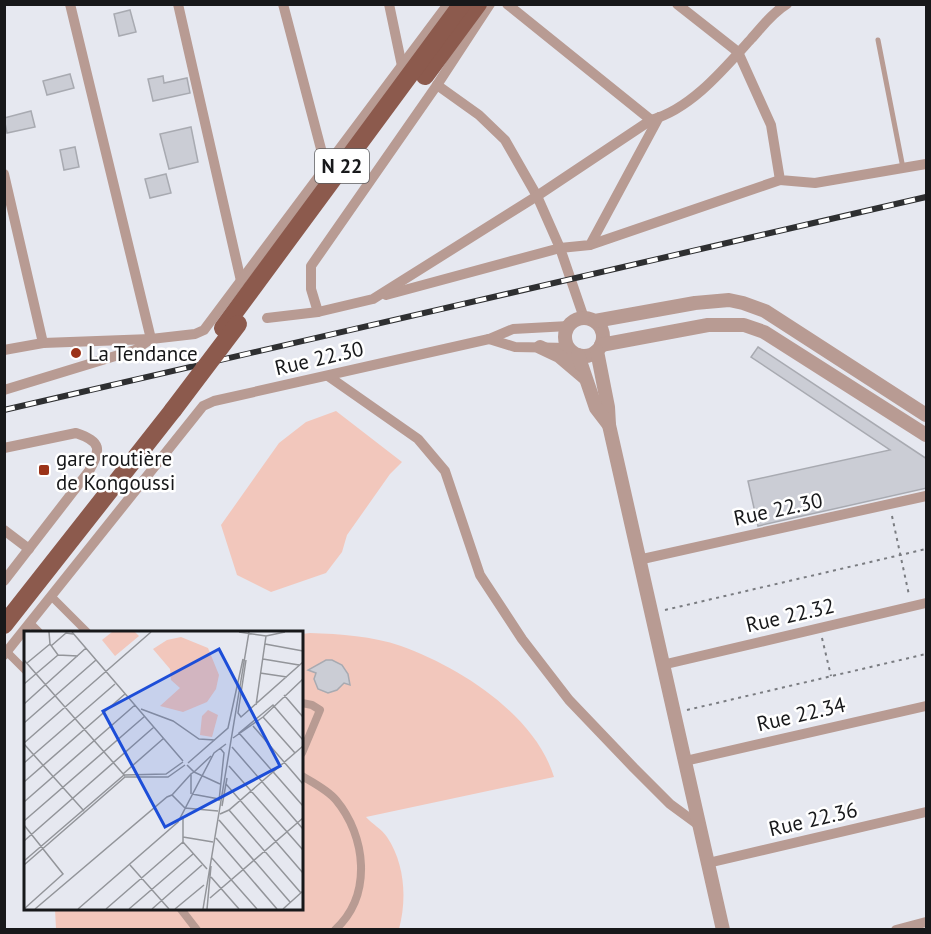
<svg xmlns="http://www.w3.org/2000/svg" width="931" height="934" font-family="'PT Sans',sans-serif">
  <style>
    .green { fill: #f2c7bc }
    .building { fill: #cbcdd5; stroke: #a8aab1; stroke-width: 1.5 }
    .lines { fill: none; stroke-linecap: round; stroke-linejoin: round }
    .path { stroke: #7a7c81; stroke-width: 2; stroke-dasharray: 3 4.5; stroke-linecap: butt }
    .service { stroke: #b89b93; stroke-width: 5 }
    .pedestrian { stroke: #b89b93; stroke-width: 8 }
    .minor { stroke: #b89b93; stroke-width: 10 }
    .tertiary { stroke: #b89b93; stroke-width: 14 }
    .primary { stroke: #8c5a4d; stroke-width: 18 }
    .rail-casing { stroke: #2e2f31; stroke-width: 6 }
    .rail { stroke: #fff; stroke-width: 4; stroke-dasharray: 11; stroke-linecap: butt }
    .primary-bridge { stroke: #8c5a4d; stroke-width: 18 }
    .poi-dot { fill: #9b3218; stroke: #fff; stroke-width: 2 }
    .labels { text-anchor: middle; dominant-baseline: central; stroke-width: 5; stroke-linejoin: round; paint-order: stroke }
    .shield { fill: #fff; stroke: #5d5d5f; stroke-width: 1.5 }
    .shield-label { font-size: 20px; font-weight: bold; fill: #17181a }
    .poi-label { font-size: 21px; fill: #17181a; stroke: #fff; text-anchor: start }
    .street-label { font-size: 21px; fill: #17181a; stroke: #fff }
    .inset-road { fill: none; stroke: #93959a; stroke-width: 1.5 }
    .view { fill: #1d4ed8; fill-opacity: 0.15; stroke: #1d4ed8; stroke-width: 3 }
    .inset-edge { fill: none; stroke: #17181a; stroke-width: 3 }
  </style>
  <rect width="100%" height="100%" fill="#e6e8f0"/>
  <g class="green">
    <polygon points="336,411 402,462 390,474 347,535 342,552 326,573 271,592 237,575 221,525 279,443 306,422"/>
    <path d="M310 633C341 634 372 636 401 646 460 667 535 715 554 777L366 817C372 824 382 829 387 837 405 864 407 899 399 929H56L55 909 302 908V634Z"/>
  </g>
  <g class="building">
    <polygon points="130,10 136,32 119,36 114,14"/>
    <polygon points="70,74 74,88 47,95 43,81"/>
    <polygon points="163,76 164,83 187,78 190,93 153,101 148,79"/>
    <polygon points="31,111 35,127 7,133 4,118"/>
    <polygon points="191,127 198,162 169,169 160,134"/>
    <polygon points="75,147 79,167 64,170 60,150"/>
    <polygon points="166,174 171,193 150,198 145,179"/>
    <polygon points="758,347 927,459 927,488 758,526 748,481 890,450 751,357"/>
    <polygon points="326,660 332,660 342,665 348,674 350,685 344,683 337,690 328,693 318,689 314,679 316,673 308,670"/>
  </g>
  <g class="lines">
    <g class="path">
      <polyline points="892,516 909,595"/>
      <polyline points="665,610 926,549"/>
      <polyline points="822,638 831,676"/>
      <polyline points="687,710 926,654"/>
    </g>
    <polyline class="service" points="878,40 903,168"/>
    <g class="pedestrian">
      <polyline points="52,597 87,632"/>
      <polyline points="30,623 39,632"/>
      <polyline points="7,652 26,671"/>
      <polyline points="302,703 312,705 320,710 302,753"/>
      <path d="M302 776C312 782 328 790 336 800 366 836 373 895 335 930"/>
      <polyline points="180,908 197,930"/>
    </g>
    <g class="minor">
      <polyline points="178,4 241,281"/>
      <polyline points="283,4 326,168"/>
      <polyline points="389,4 402,66"/>
      <polyline points="507,4 651,120"/>
      <polyline points="677,4 738,52 771,125 780,180 815,183 926,164"/>
      <polyline points="4,174 43,343"/>
      <polyline points="590,245 780,180"/>
      <polyline points="386,295 560,248 537,196 505,140 479,115 437,85"/>
      <polyline points="318,312 311,289 311,266 437,85 490,4"/>
      <path d="M267 318 318 312 373 299 537 196 651 120C691 109 724 69 751 39 762 27 772 13 787 4"/>
      <polyline points="584,318 560,248 590,245 659,117"/>
      <polyline points="489,339 515,347 569,348"/>
      <polyline points="4,350 43,343 151,339 195,334 204,330 448,4"/>
      <polyline points="328,376 418,439 445,471 480,575 522,639 569,700 634,768 670,804 700,826"/>
      <polyline points="4,390 135,350 151,339 70,4"/>
      <path d="M4 448 76 433C102 442 101 449 89 471L4 581"/>
      <polyline points="4,530 29,549"/>
      <polyline points="638,560 926,496"/>
      <polyline points="4,655 203,406 214,401 489,339 513,329 569,326"/>
      <polyline points="662,665 926,603"/>
      <polyline points="685,761 926,706"/>
      <polyline points="708,863 926,812"/>
      <polyline points="896,930 926,922"/>
    </g>
    <g class="tertiary">
      <circle cx="584" cy="337" r="19"/>
      <polyline points="595,321 695,303 729,300 743,303 765,311 926,415"/>
      <polyline points="601,345 708,325 744,325 764,332 926,435"/>
      <polyline points="540,347 559,356 585,378"/>
      <polyline points="597,351 608,407 609,425 723,930"/>
      <polyline points="578,355 596,408 609,425"/>
    </g>
    <g class="primary">
      <polyline points="425,76 478,4"/>
      <polyline points="223,328 462,4"/>
      <polyline points="4,625 173,410"/>
    </g>
    <defs>
      <polyline id="rail" points="4,410 926,197"/>
    </defs>
    <use href="#rail" class="rail-casing"/>
    <use href="#rail" class="rail"/>
    <polyline class="primary-bridge" points="173,410 238,324"/>
  </g>
  <g class="poi-dot">
    <circle cx="76" cy="353" r="6"/>
    <rect x="38" y="464" width="12" height="12" rx="3"/>
  </g>
  <g class="labels">
    <rect class="shield" x="315" y="149" width="54" height="34" rx="4.5"/>
    <g class="shield-label">
      <text x="342" y="166">N 22</text>
    </g>
    <g class="poi-label">
      <text x="88" y="353">La Tendance</text>
      <text x="56" y="458">gare routière<tspan x="56" dy="24">de Kongoussi</tspan></text>
    </g>
    <g class="street-label">
      <text transform="translate(319 358) rotate(-13)">Rue 22.30</text>
      <text transform="translate(778 509) rotate(-12)">Rue 22.30</text>
      <text transform="translate(790 615) rotate(-13)">Rue 22.32</text>
      <text transform="translate(801 714) rotate(-13)">Rue 22.34</text>
      <text transform="translate(813 819) rotate(-13)">Rue 22.36</text>
    </g>
  </g>
  <g transform="translate(24 631)">
    <rect width="279" height="279" fill="#e6e8f0"/>
    <path d="M88 1H111L115 5 91 25 78 9ZM157 6 184 17 195 44 192 58 183 71 159 81 136 75 156 57 147 49 146 38 129 18 143 9ZM184 79 194 84 188 106 176 104 178 85Z" fill="#f2c7bc"/>
    <path class="inset-road" d="M25 1 26 13 34 24 54 25M48 1 159 130M215 1 242 5 261 1M241 13 279 20M27 15 42 2 49 3M239 28 275 34M0 29 101 145M222 29 214 82 217 86 279 31M3 32 26 13M236 42 263 46M0 53 34 24M260 64 279 86M0 73 62 17M232 74 242 5M117 78 149 90 175 108 191 109M239 86 271 122M0 92 72 29M229 95 279 153M209 107 239 86 279 48M279 109 249 74 215 102 279 175M0 112 127 1M0 113 60 180M208 116 279 198M187 125 170 141 196 153M0 132 91 53M164 132 204 97 219 28M163 134 170 141 167 143V163M205 135 279 219M99 143 140 107M0 151 101 63M202 153 279 242M168 163 195 168M148 164 167 143M195 170 200 122 196 117M0 171 111 74M198 175 203 147M205 179 277 262M196 183 205 179 279 115M159 186V211L183 238M195 189 266 271M0 190 121 85M0 194 39 243 0 278M159 206 189 211M192 207 253 278M0 210 130 96M188 227 233 278M0 230 100 144 142 143 159 131M0 234 101 146H144L161 134M106 234 145 278M187 246 215 278M186 267 279 187M11 278 143 166 148 164 161 177 194 180M54 278 154 191 190 122 202 113M82 278 159 211M105 278 169 223M128 278 178 234M151 278 180 254M179 278 225 1M183 278 187 235M259 278 279 260"/>
    <path class="view" d="M195 18 256 135 141 196 79 80Z"/>
    <rect width="279" height="279" class="inset-edge"/>
  </g>
  <rect width="931" height="934" fill="none" stroke="#17181a" stroke-width="12"/>
</svg>
